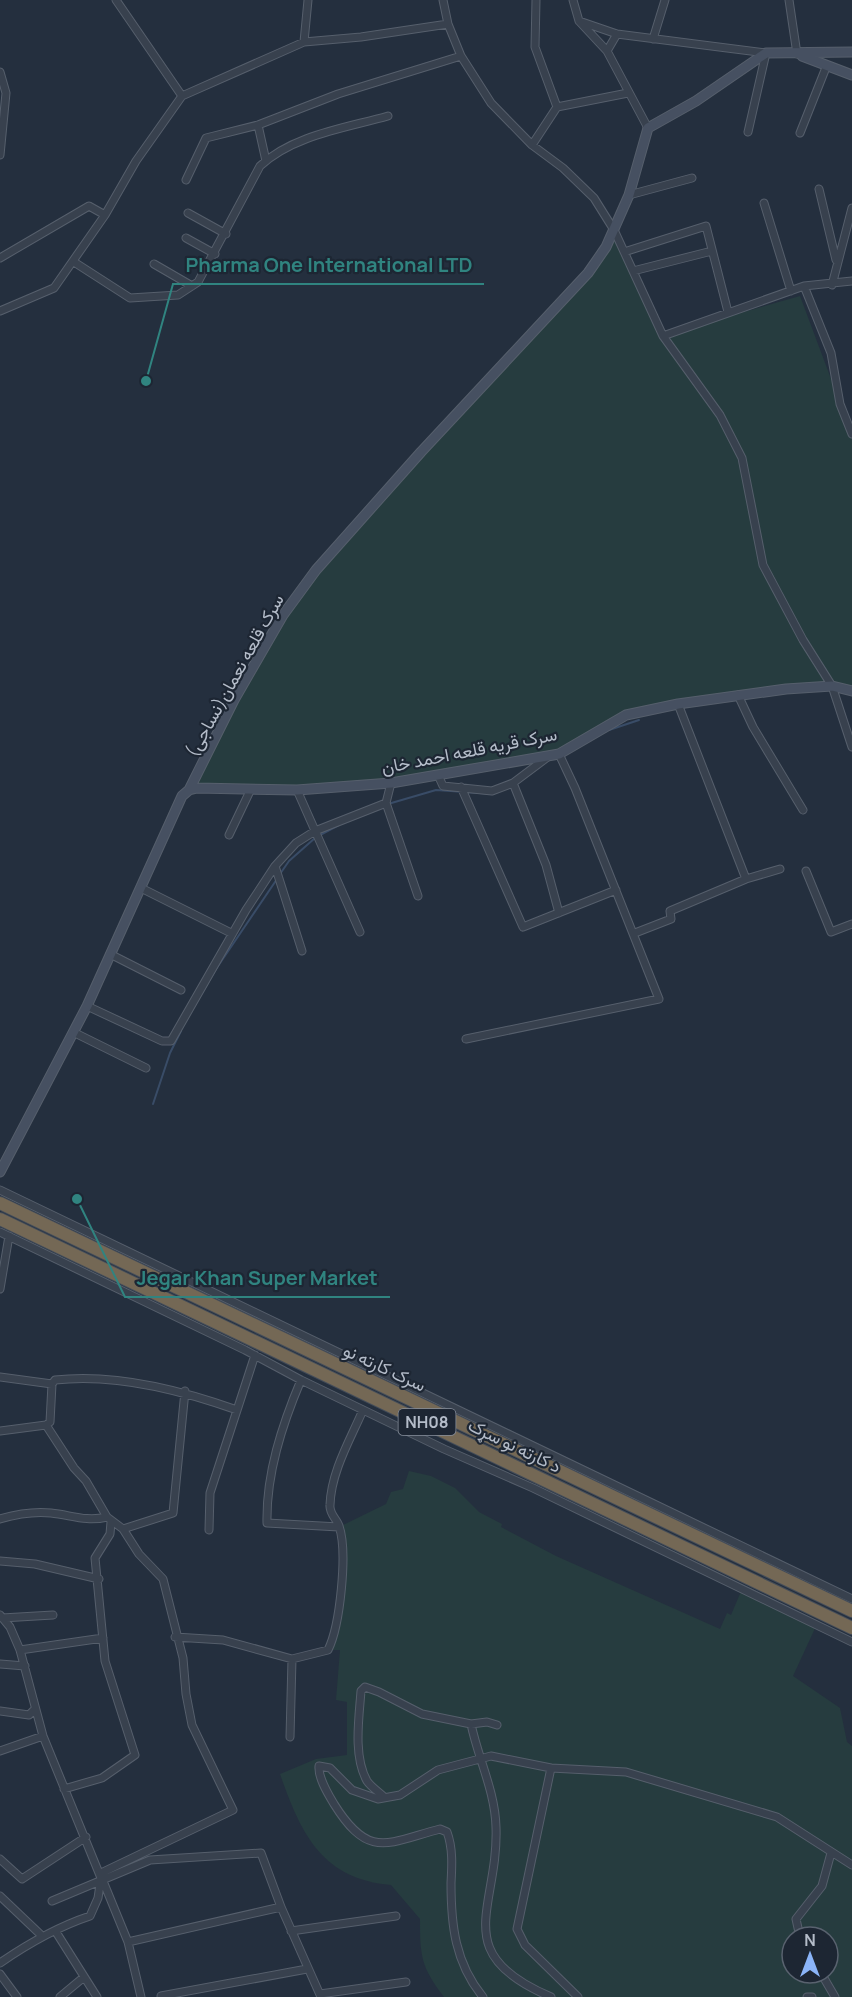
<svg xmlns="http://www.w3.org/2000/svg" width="852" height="1997" viewBox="0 0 852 1997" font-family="Manrope,Vazirmatn,sans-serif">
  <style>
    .green { fill: #263c3f; fill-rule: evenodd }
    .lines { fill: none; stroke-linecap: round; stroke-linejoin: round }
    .stream { stroke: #394c67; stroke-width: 2 }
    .street-casing { stroke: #565f6c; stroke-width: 9 }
    .secondary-casing { stroke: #565f6c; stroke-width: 11 }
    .highway-casing { stroke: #434c59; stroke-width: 14 }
    .street { stroke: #38414e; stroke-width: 7 }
    .secondary { stroke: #465061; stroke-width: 9 }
    .highway { stroke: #746855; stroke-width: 12 }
    .labels { text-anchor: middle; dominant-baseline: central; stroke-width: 4.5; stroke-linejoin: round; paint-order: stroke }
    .shield { fill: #1d2633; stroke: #878f9c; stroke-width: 1.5 }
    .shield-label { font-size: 16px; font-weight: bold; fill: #b4bcc9 }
    .street-label { font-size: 18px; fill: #b4bcc9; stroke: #1d2633 }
    .leader { fill: none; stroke: #308480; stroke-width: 2 }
    .callout-dot { fill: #308480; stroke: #1d2633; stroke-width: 2 }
    .callout-label { font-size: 20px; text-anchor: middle; font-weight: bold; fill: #308480; stroke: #1d2633; stroke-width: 4.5; stroke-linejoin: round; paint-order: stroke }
  </style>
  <rect width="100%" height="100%" fill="#242f3e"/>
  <path class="green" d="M614,230L663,335L800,296L852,435V691L832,686L626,715L559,754L391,783L189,790L234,700L316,570L588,273Z
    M409,1471L431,1476L455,1488L479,1512L502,1524L501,1527L556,1556L720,1629L727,1613L731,1615L742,1589L817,1624L793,1676L840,1708L847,1742L852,1746V1997H444C421,1967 420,1956 420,1919L391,1885C322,1879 301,1834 280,1774L316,1759L347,1755V1702L336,1700L340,1650H328L343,1578L339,1527L386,1504L391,1492L403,1489ZM792,1937H828V1973H792Z"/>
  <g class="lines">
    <path class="stream" d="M609,730L639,720
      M388,804L436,790L494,794
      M320,835L339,825
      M280,874L289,861L315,838
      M189,1015L216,969L277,879
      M153,1104L170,1053L181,1031"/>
    <g class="street-casing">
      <path id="street" d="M116,0L182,96
        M443,0L448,24L461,56L491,103L532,145L563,168L594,198L614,230L663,336L720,415L742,458L763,565L803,640L832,686L852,747
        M536,0L535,47L557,107
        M573,0L579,21L607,51L648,128
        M789,0L797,54
        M579,21L617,34L766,53L748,132
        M653,39L665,0
        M304,42L308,0
        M607,51L617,34
        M0,72L6,93L0,155
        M258,125L266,161
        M800,133L827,65
        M532,145L557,107L628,93
        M186,180L206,138L258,125L338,94L461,56
        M819,189L836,260
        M629,195L692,178
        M764,203L791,291
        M188,213L226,234
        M186,238L215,254
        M624,252L706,226L728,312
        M0,258L89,206L105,215
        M74,262L130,298L178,295L198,282L260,166C293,135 346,128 388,116
        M154,264L192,286
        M633,271L712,251
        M832,285L852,208
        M804,286L831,353L840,404L852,434
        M0,311L54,288L105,215L136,161L182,96L304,42L361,37L448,24
        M663,336L804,286L852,281
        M738,695L753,727L803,810
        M678,704L746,879
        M438,775L443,786L492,791L513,783L549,756
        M391,783L386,803L418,896
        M513,783L546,865L559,913
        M461,787L523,927L616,890
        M297,790L360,932
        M229,835L251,789
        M275,866L302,951
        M806,871L831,932L852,924
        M141,888L231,933
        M635,933L671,919L670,911L746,879L780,869
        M110,954L181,990
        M87,1006L162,1041H171L246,910L275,866L296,843L315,831L386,803
        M73,1032L146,1068
        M466,1039L659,999L575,788L559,754
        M0,1190L852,1599
        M0,1232L245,1350L301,1380L444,1449L533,1488L852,1642
        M0,1289L9,1236
        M0,1377L52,1384L55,1380C115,1373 181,1390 237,1410
        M301,1380C282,1425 266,1474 267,1523L339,1527
        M52,1384L50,1422L46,1425L74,1468L86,1481L107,1517L123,1529L139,1554L163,1579L183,1658L186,1694L192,1725L233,1810L101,1873
        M0,1431L46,1425
        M0,1519C17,1514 33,1511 51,1513C71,1515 86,1522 107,1517
        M123,1529L173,1513L185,1391
        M209,1530L210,1493L255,1355
        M0,1561L35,1564L99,1579
        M0,1615L10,1627L20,1650L43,1736L101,1878L98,1898L90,1916C57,1927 29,1943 0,1963
        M2,1618L53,1615
        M175,1637L223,1640L292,1659L328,1650C340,1626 348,1552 339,1526C337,1519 329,1514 330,1505C331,1472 350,1440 363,1410
        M20,1650L103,1638
        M0,1664L25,1666
        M0,1711L29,1715L35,1709
        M471,1724C478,1758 495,1791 496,1827C499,1908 447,1953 551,1997
        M290,1737L292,1659
        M0,1751L43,1736
        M551,1768L517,1929L525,1945L578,1997
        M64,1789L102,1778L135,1755L105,1661L95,1558L110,1534L111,1522
        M384,1797C379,1792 371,1787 367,1781C353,1756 359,1718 361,1691L365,1687L379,1692L422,1714L471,1724L487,1722L497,1725
        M0,1859L22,1879L86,1837
        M103,1881L128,1942L141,1997
        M0,1896L41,1935
        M52,1901L150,1860L261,1853L281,1907L321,1997
        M291,1931L396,1916
        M56,1932L97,1997
        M800,1937L796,1919L822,1886L831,1853
        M128,1942L281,1907
        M821,1973L835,1997
        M0,1974L17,1997
        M320,1994L406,1982
        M161,1996L307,1969
        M60,1997L84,1977
        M483,1997C455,1963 451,1925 451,1883C452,1866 453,1848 447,1832L440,1829C387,1843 369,1860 334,1804C328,1794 318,1778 319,1766L330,1768L352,1790L378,1799L400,1795L438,1770L491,1756L551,1768L626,1772L777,1817L852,1865
        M807,1997H812"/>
    </g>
    <g class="secondary-casing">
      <path id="secondary" d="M802,56L852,75
        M189,790L197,788L297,790L391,783L559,754L626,715L678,704L786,689L832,686L852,691
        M0,1172L87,1006L182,796L189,790L234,700L283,615L316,570L421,452L588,273L606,247L629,195L648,128L696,101L766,53L852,52"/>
    </g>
    <g class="highway-casing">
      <path id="highway" d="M0,1203L852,1611
        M0,1219L852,1628"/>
    </g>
    <use href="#street" class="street"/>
    <use href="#secondary" class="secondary"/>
    <use href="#highway" class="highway"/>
  </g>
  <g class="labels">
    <rect class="shield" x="398.5" y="1409" width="57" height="26" rx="4.5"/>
    <g class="shield-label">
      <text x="427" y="1422">NH08</text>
    </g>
    <g class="street-label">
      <text transform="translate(234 675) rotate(-61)">سرک قلعه نعمان(نساجی)</text>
      <text transform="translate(469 750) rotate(-11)">سرک قریه قلعه احمد خان</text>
      <text transform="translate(385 1367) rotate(25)">سرک کارته نو</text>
      <text transform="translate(515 1445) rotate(26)">د کارته نو سړک</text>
    </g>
  </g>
  <path class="leader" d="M146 381L173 284H484M77 1199L125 1297H390"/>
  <g class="callout-dot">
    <circle cx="146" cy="381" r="6"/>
    <circle cx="77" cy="1199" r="6"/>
  </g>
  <g class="callout-label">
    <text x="329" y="272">Pharma One International LTD</text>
    <text x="257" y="1285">Jegar Khan Super Market</text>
  </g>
  <g transform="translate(810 1955)"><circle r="28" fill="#1d2633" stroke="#59626f" stroke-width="1.5"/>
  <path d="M0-4.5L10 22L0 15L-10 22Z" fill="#8ab4f8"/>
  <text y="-9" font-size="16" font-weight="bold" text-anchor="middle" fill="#b4bcc9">N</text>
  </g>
</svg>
